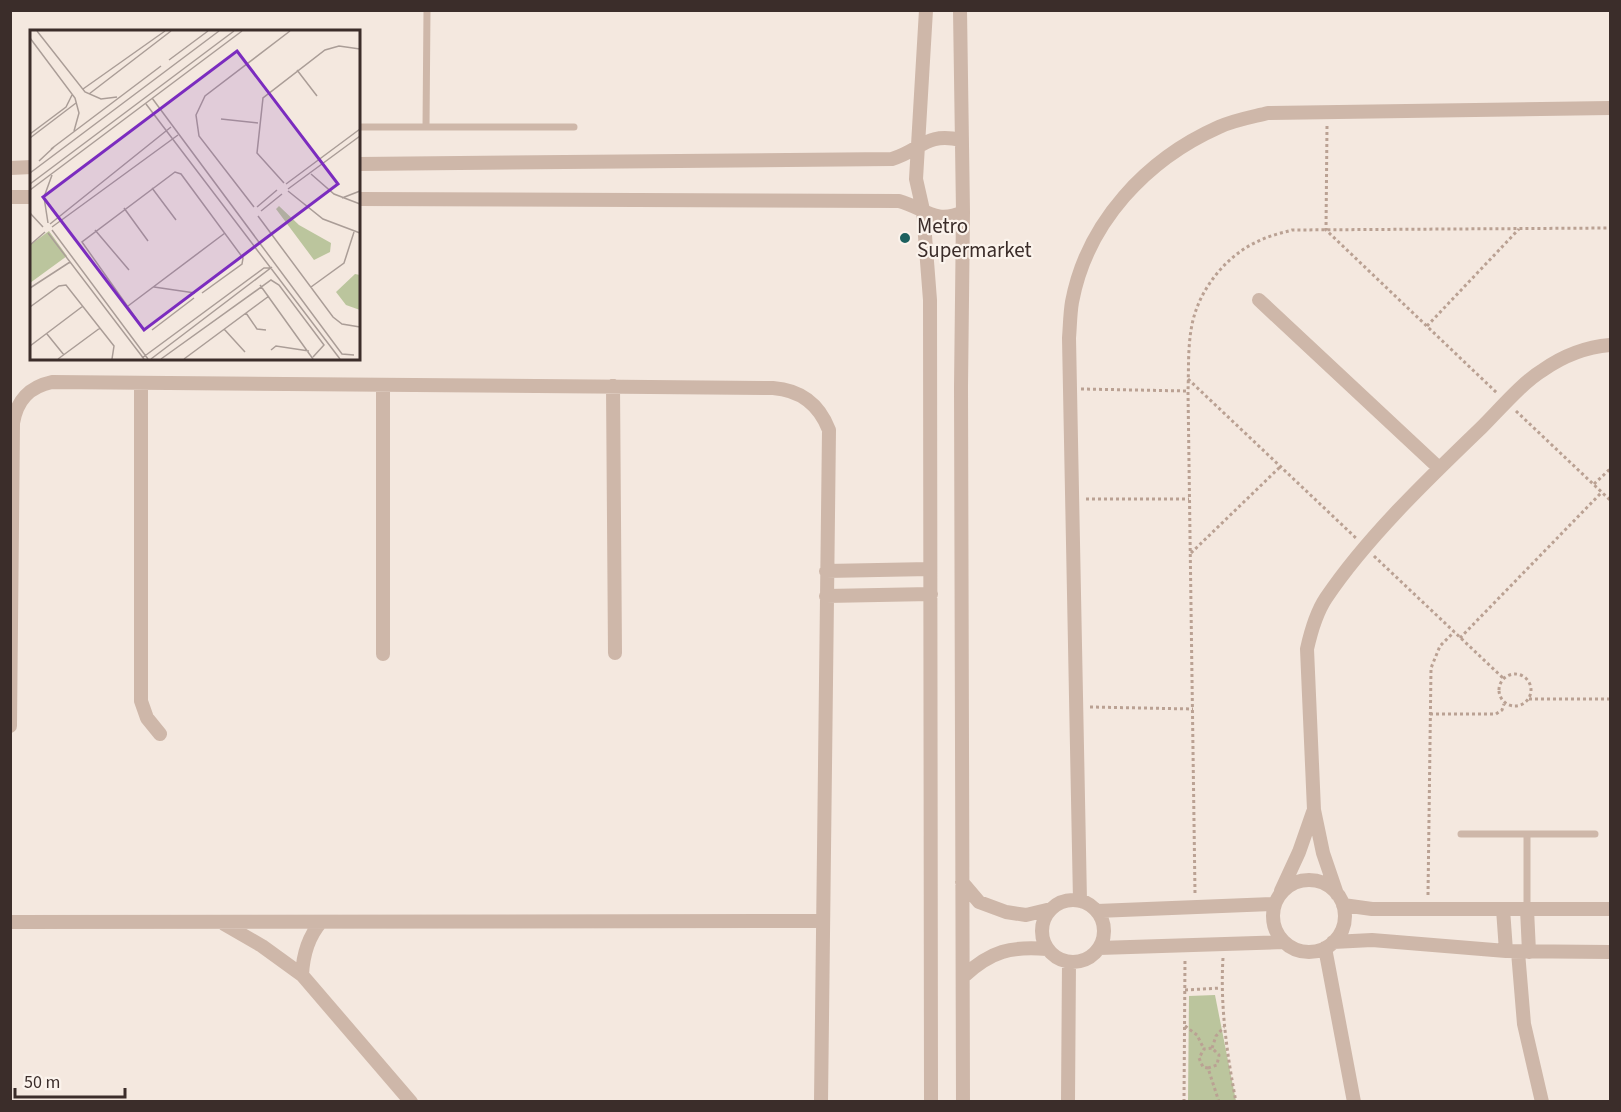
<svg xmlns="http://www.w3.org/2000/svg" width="1621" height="1112" viewBox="0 0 1621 1112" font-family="'Source Sans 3',sans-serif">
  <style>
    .green { fill: #bbc59d }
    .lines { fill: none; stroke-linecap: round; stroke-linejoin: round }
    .path { stroke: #baa193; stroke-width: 3; stroke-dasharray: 3 3; stroke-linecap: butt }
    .lane { stroke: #ceb7a9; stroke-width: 7 }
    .street { stroke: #ceb7a9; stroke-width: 14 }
    .poi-dot { fill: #1c605e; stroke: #fbf3ec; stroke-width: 2 }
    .labels { text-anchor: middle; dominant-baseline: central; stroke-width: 4.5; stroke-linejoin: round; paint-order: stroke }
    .poi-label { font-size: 21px; fill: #3b2d2a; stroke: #fbf3ec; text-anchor: start }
    .inset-road { fill: none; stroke: #aa9d97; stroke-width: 1.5 }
    .view { fill: #7b2cbf; fill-opacity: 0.15; stroke: #7b2cbf; stroke-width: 3 }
    .inset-edge { fill: none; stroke: #3b2d2a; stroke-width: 3 }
  </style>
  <rect width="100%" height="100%" fill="#f4e8df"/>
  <path class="green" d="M1215,995L1236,1101H1188L1189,996Z"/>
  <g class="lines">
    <path class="path" d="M1327,126L1326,230L1498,394
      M1427,326L1519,229
      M1188,379L1357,539
      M1081,389L1188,391
      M1516,411L1610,500
      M1594,484L1610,469
      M1086,499H1189
      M1191,553L1280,467
      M1374,556L1503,678
      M1460,638L1602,492
      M1499 690a16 16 0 1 1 32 0a16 16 0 1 1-32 0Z
      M1529,699H1610
      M1090,707L1193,709
      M1430,714H1496L1502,710L1504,704
      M1195,893L1188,391C1189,366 1187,338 1195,313C1205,282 1231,252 1261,240C1271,235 1282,233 1292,230L1610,228
      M1428,895L1431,668L1440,646L1454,632
      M1223,958C1220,1006 1227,1054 1236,1102
      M1185,990L1221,988
      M1185,1026L1197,1035L1204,1049
      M1212,1048L1216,1036L1224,1027
      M1208,1068L1217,1065L1219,1055L1212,1048L1204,1049L1199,1058L1203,1067L1208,1068L1219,1102
      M1184,1102L1185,959"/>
    <path class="lane" d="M358,127H574
      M426,127L427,10
      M1461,834H1595
      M1527,909V834"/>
    <path class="street" d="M926,10L916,179L923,210L930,300L931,1102
      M960,10L963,212L961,387L963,1102
      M358,164L892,159C922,150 925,132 961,140
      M10,168L32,167
      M10,197H32
      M358,199L899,201C925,208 935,225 963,212
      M1259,300L1439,468
      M141,383V701L147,718L160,734
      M613,386L615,653
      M826,571L930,569
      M826,596L931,594
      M383,654V385
      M10,726L13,423C17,400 29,387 52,382L773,388C800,390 819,404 829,430L821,1102
      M1273 916a36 36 0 1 1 72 0a36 36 0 1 1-72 0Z
      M962,882L979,902L1006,912L1026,915L1051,909
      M1281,891L1299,852L1313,812
      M1337,894L1323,853L1314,810L1307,649C1311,631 1316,613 1326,598C1367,537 1430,477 1483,426C1500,409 1523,382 1543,370C1563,356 1586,347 1610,345
      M1042 931a31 31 0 1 1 62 0a31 31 0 1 1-62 0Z
      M1080,901L1069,338C1070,326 1070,314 1072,302C1087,222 1147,159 1219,127C1234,120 1252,117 1268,113L1610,108
      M1343,905L1372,909H1610
      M1503,909L1506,951
      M1527,909L1529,952
      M1097,911L1275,904
      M10,922L823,921
      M224,924L262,946L302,975L411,1102
      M1333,942L1372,940L1506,951L1610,952
      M1099,948L1284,942
      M1325,948L1354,1102
      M1518,952L1524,1024L1542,1102
      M302,975C303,955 308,937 321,922
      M964,976C991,951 1011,946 1047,949
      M1068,1102L1069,962"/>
  </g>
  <circle class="poi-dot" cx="905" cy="238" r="6"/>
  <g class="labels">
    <g class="poi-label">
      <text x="917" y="226">Metro<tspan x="917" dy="24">Supermarket</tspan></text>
    </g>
  </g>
  <g transform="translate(30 30)">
    <rect width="330" height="330" fill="#f4e8df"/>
    <path d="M249,176L269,195L301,213L300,222L284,230L246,179ZM19,201L37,226L0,253V215ZM325,244L330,245V280L316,275L306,262Z" fill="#bbc59d"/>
    <path class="inset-road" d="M7,1L55,62L71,69L87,67M0,8L45,68L49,83L44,101M139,30L178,1M267,40L287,66M53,59L135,1M59,64L141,1M122,68L312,324L324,325M116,74L310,329M191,89L228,93M0,104L36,77L42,65M0,108L46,73M21,119L131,36M9,131L24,117M0,143L189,1M281,144L304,164L330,174M254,153L227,123L233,68L295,20L309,16L330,19M0,154L204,1M256,154L330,99M122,158L146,190M258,159L330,106M0,160L212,1M258,161L293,189L330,203M312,168L330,161M224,177L169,106L166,85L175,66L260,1M227,177L247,160M94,178L118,211M231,181L252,164M0,183L13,197M228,186L303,287L312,294L330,297M18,193L14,167L22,145M20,194L141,97M22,197L148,105M22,200L118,329M65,200L99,240M18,203L114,329M0,215L15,202M230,255L283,329M124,257L165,263M281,257L314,233L324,202M0,258L40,232M98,276L195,203M0,277L29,256L36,255L84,316L82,329M216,283L227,299L236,300M194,299L215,322M122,300L164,268M115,301L52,212L145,142L151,144L213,228L212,234L172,263M17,304L34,325M0,316L53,276M241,320L246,316L279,321M112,328L234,238H241M28,329L70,298M121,329L242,237M131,329L241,250L249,255L294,315L283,327M154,329L239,266"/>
    <path class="view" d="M207,21L308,154L114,300L13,167Z"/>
    <rect width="330" height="330" class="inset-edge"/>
  </g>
  <rect width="1621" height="1112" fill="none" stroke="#3b2d2a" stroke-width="24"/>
  <path d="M15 1088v9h110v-9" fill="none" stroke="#3b2d2a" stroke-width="3"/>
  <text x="24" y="1088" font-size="18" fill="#3b2d2a" stroke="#fbf3ec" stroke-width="4.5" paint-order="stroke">50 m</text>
</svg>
